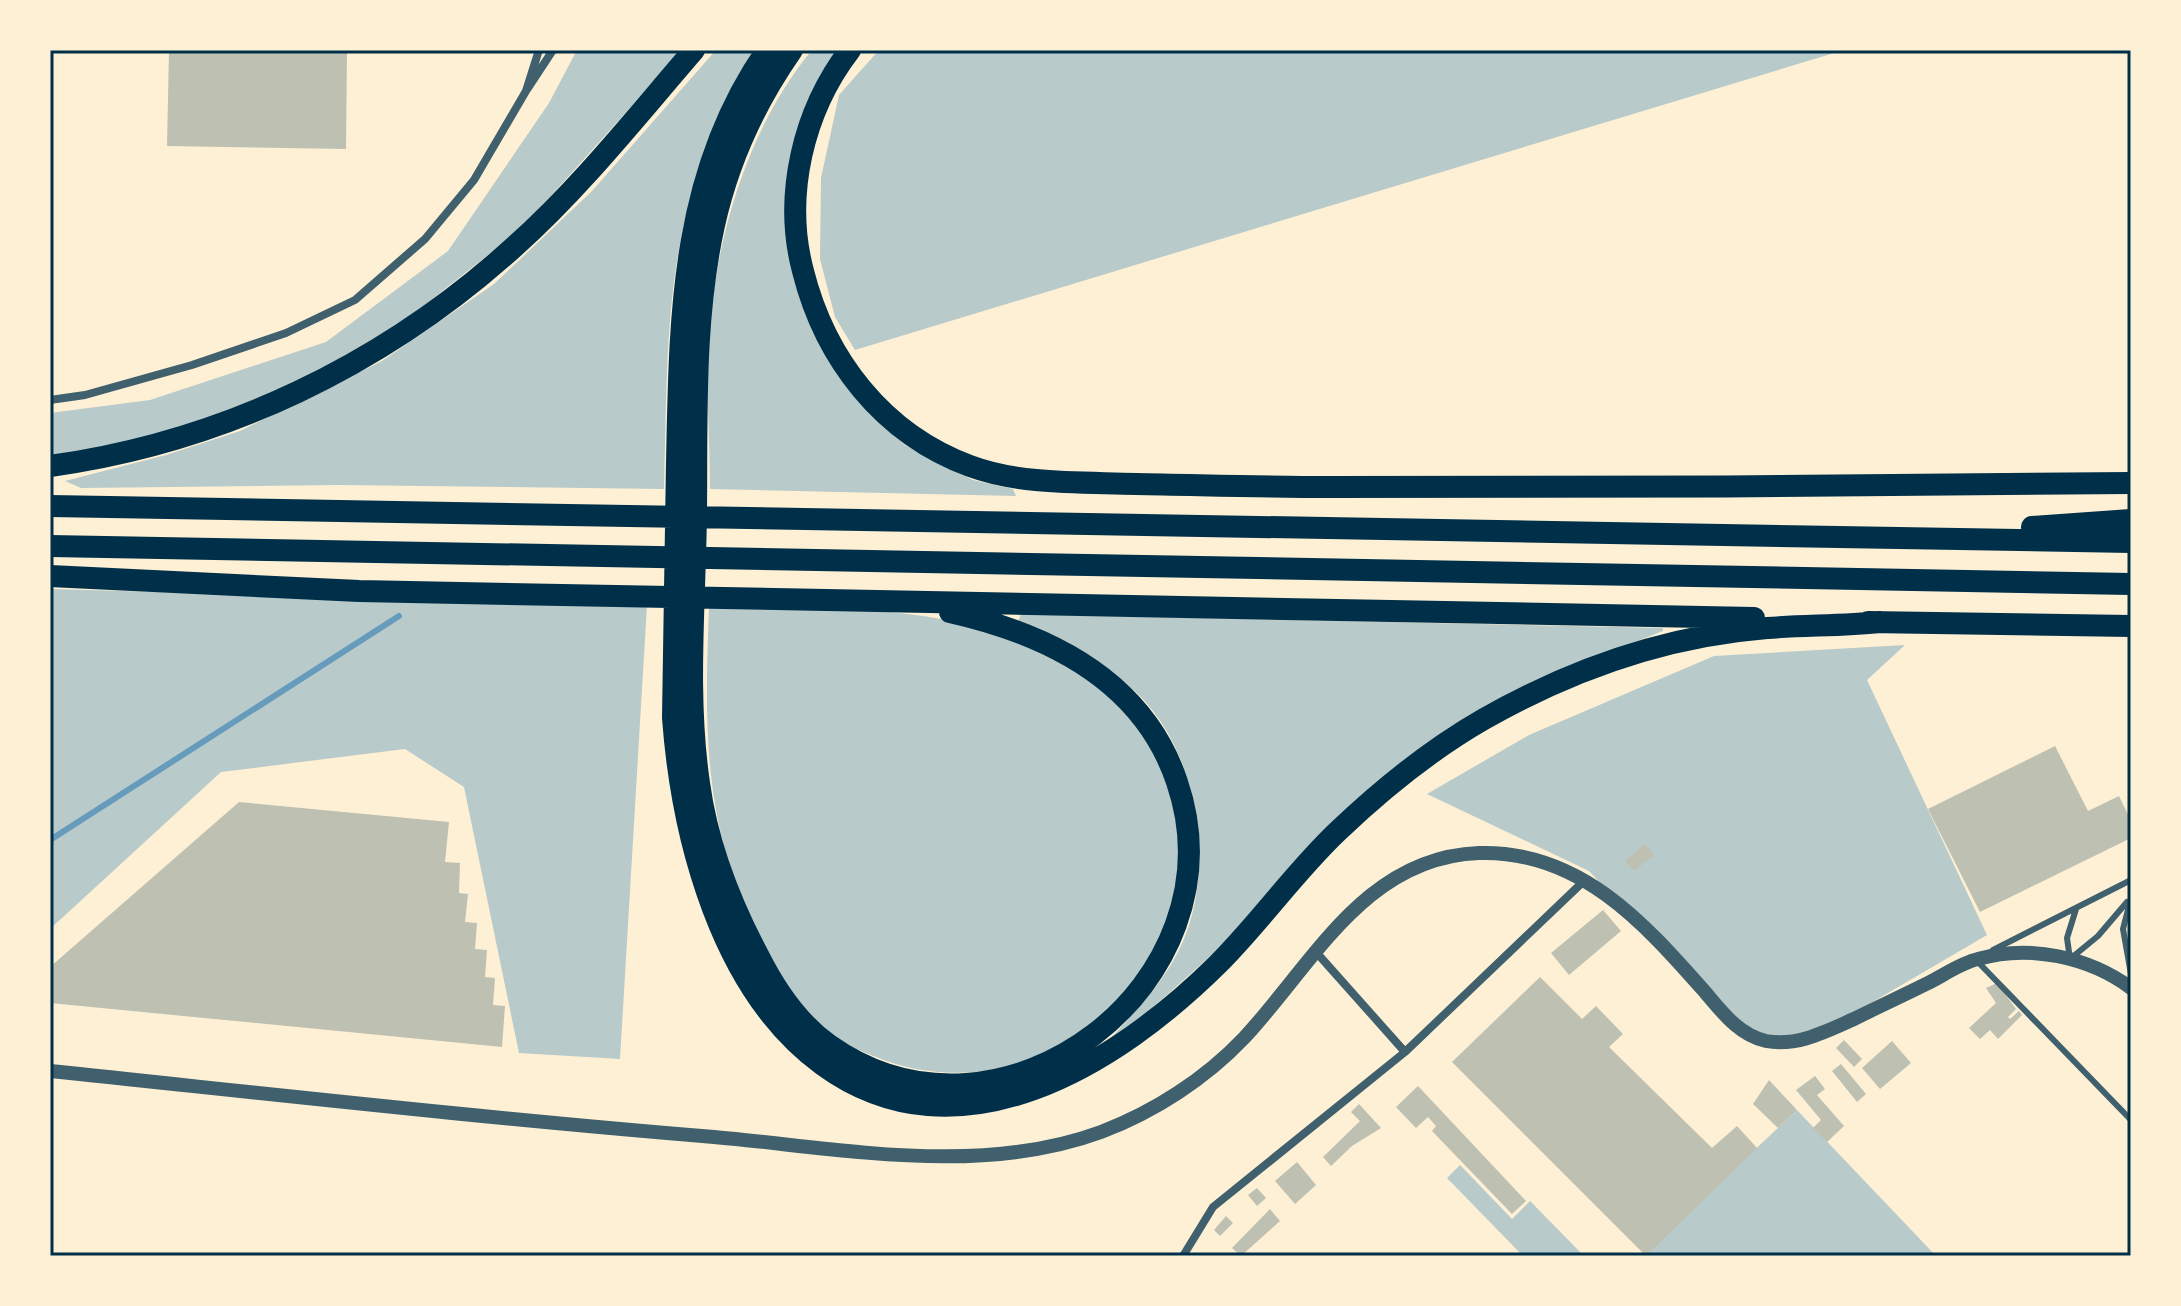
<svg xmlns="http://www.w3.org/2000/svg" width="2181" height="1306" viewBox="0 0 2181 1306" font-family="'Fira Sans',sans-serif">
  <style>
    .green { fill: #b9caca }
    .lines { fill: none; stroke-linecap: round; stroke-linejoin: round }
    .stream { stroke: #669bbc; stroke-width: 6 }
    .building { fill: #bec0b2 }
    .service { stroke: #3f606c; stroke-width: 6 }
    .minor { stroke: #3f606c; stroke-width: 8 }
    .tertiary { stroke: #3f606c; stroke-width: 14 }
    .motorway { stroke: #003049; stroke-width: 22 }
    .neatline { fill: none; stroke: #003049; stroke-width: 3 }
  </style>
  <rect width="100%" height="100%" fill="#fdf0d5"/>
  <path class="green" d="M577,50H682L522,228L393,330L303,381L233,413L153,436L50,458V413L150,400L326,342L448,251L549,103Z
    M716,50H756C735,95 707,142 693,190C664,285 667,390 664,489L339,485L81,488L65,481L166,455L240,431L382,361L494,284L592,191Z
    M812,50H838L791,158L824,353L844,384L874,418L905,445L973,480L1013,489L1016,496L710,489C710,442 706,394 708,348C714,244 745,131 812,50Z
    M879,50H1844L855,350L835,317L820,259L821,178L839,95Z
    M50,589L647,605L620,1059L519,1053L464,787L405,749L221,772L50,929Z
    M709,608C797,610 894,603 979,628C1041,646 1108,680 1147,733C1155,745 1160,763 1165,776C1237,951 1048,1127 876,1057C852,1048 828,1037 810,1018C792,999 781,976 768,953C703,836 704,738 709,608Z
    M1021,614L1663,628V631L1536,681L1488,708L1123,1034L1109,1040C1136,1011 1163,983 1180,948C1220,865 1197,734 1120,679C1089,657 1051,640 1018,622Z
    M1905,645L1867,680L1987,935L1818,1034L1788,1043L1734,1024L1589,871L1427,794L1529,735L1714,656Z
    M1797,1110L1936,1256H1642Z
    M1460,1165L1512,1219L1530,1201L1584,1256H1523L1447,1178Z"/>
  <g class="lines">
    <path class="stream" d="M50,840L399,616"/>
  </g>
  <path class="building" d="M169,50H347L346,149L167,146Z
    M2055,746L2088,811L2119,796L2131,821V838L1980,912L1928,809Z
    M239,802L449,822L445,862L460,863L459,893L468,894L465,922L477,923L475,949L487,950L485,977L495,978L493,1005L505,1006L502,1047L50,1003V967Z
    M1645,844L1654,855L1634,871L1625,861Z
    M1603,910L1621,931L1569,975L1551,953Z
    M1540,977L1582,1019L1596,1006L1623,1034L1609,1047L1712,1148L1737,1126L1757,1148L1646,1256L1452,1062Z
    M1997,983L2016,1009L2008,1017L2010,1019L2019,1011L2022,1015L1998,1039L1990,1030L1980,1039L1969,1028L1996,1003L1986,988Z
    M1844,1040L1862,1059L1854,1067L1836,1048Z
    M1892,1041L1911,1063L1880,1089L1862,1068Z
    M1841,1064L1866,1094L1857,1102L1832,1071Z
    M1815,1076L1825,1089L1817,1095L1844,1126L1827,1142L1813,1128L1821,1120L1796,1090Z
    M1769,1080L1797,1110L1778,1128L1753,1104Z
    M1418,1086L1526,1201L1512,1214L1432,1131L1436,1126L1428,1117L1416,1128L1396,1107Z
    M1359,1104L1381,1128L1352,1146L1331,1166L1323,1157L1360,1121L1351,1112Z
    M1297,1162L1316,1185L1295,1204L1275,1181Z
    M1257,1188L1266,1198L1257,1206L1248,1195Z
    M1270,1209L1280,1221L1241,1256L1232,1248Z
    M1226,1216L1233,1223L1220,1236L1214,1230Z"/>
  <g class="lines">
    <path class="service" d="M2131,898L2123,929L2131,974
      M2076,909L2067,938L2070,959L2098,936L2127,902
      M1993,950L2131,880
      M1978,962L2131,1120"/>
    <path class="minor" d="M539,50L526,91L553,50
      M50,400L85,395L192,365L286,333L355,300L425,239L474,180L526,91
      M1316,952L1405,1052
      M1183,1256L1213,1207L1405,1052L1586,879"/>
    <path class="tertiary" d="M50,1071C271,1094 492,1119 714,1137C840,1148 979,1177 1101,1132C1154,1112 1205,1079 1244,1038C1313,964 1365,857 1479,853C1580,850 1644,923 1705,992C1722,1012 1739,1035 1766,1041C1797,1047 1827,1031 1854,1019C1878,1007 1902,996 1926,984C1943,976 1960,963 1978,959C2029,944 2089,957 2131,988"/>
    <path class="motorway" d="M767,50C680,174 680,318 677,463C676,548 675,633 673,718C682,838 721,991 823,1065C959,1164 1117,1064 1218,964C1260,922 1294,873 1337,832C1382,789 1430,750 1484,719C1572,669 1666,636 1767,628C1805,625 1843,626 1880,622
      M792,50C755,103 728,162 714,225C693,320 697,417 696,513C695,602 686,695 699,783C707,843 730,902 758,955C775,989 798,1023 829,1045C1003,1168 1245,982 1177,782C1143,680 1048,634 950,612
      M850,50C803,111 783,196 803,271C825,359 883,434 970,466C1021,485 1082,482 1136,484C1200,485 1264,487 1328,487C1596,488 1863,486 2131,483
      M50,466C223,442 384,365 514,247C580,188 636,117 694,50
      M50,506L2131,542
      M2032,527L2131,520
      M50,546L2131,584
      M50,576L359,591L1754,618
      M1868,622L2131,626"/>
  </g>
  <rect width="2181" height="1306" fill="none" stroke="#fdf0d5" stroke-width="104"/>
  <rect x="52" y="52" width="2077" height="1202" class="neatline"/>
</svg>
